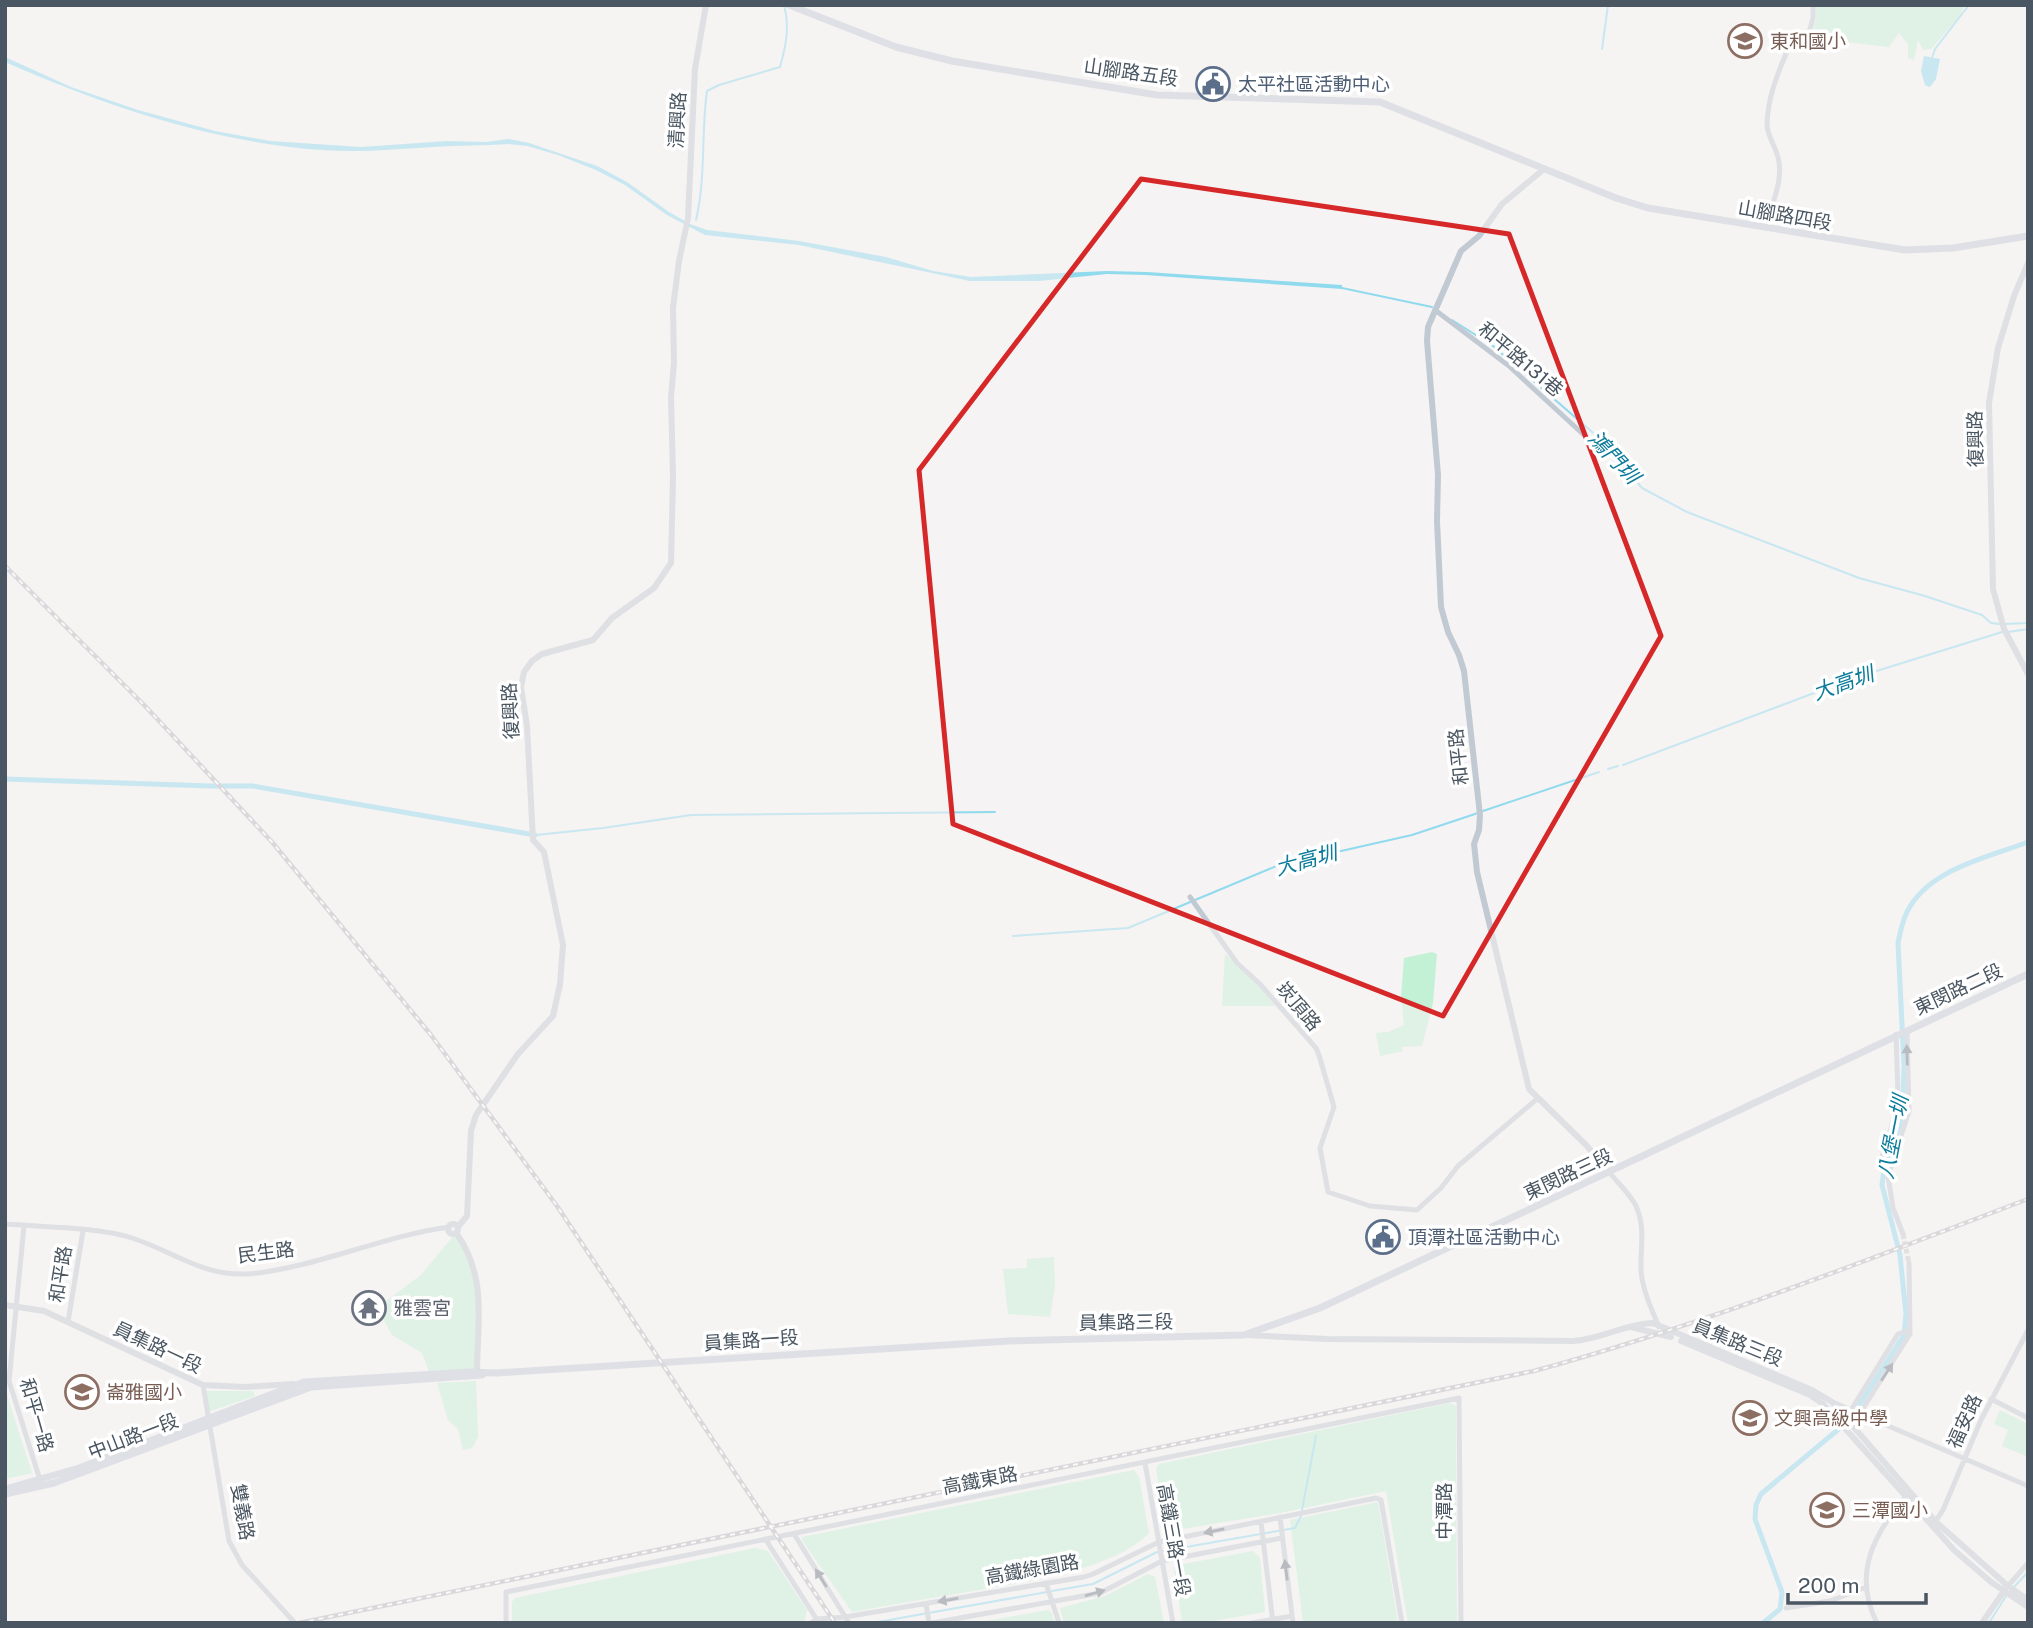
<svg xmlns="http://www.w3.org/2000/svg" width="2033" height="1628" viewBox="0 0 2033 1628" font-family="'Public Sans','Noto Sans TC',sans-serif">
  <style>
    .green { fill: #c3f1d5 }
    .water { fill: #90daee }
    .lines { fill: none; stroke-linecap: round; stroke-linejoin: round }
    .stream { stroke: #90daee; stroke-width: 2 }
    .canal { stroke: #90daee; stroke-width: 5 }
    .minor-tunnel { stroke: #caccce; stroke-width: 5; stroke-dasharray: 5 2.5; stroke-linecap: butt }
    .minor { stroke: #c1cad2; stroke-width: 5 }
    .tertiary { stroke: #c1cad2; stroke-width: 6 }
    .secondary { stroke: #c1cbd6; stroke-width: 7 }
    .rail-casing { stroke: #b5b8bd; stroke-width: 4.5 }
    .rail { stroke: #fff; stroke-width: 2; stroke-dasharray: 5; stroke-linecap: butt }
    .oneway { fill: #6e7983 }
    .marked { fill: none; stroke: #d62828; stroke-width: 5; stroke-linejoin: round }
    .labels { text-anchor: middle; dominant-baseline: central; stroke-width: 7; stroke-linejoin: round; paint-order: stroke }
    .education-label { font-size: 19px; fill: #785e54; stroke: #fff; text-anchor: start }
    .street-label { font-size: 19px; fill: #4a5661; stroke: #fff }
    .service-label { font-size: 19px; fill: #4e5e75; stroke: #fff; text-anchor: start }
    .worship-label { font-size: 19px; fill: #5b616d; stroke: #fff; text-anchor: start }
    .water-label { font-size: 21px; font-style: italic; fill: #0c7c9b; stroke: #fff }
  </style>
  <rect width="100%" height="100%" fill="#f5f3f3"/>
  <path class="green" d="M1815,5H1964L1961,15L1931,49L1923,50L1918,40L1914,60L1908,58V44L1899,33L1889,47L1811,38L1816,19Z
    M1432,952L1437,954L1433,1003L1422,1046L1402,1047L1403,1051L1380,1056L1376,1033L1388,1032L1404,1025L1401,997L1404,958Z
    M1225,954L1256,981L1275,1006H1222Z
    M455,1234L468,1250L477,1280V1372L430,1374L422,1353L392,1335L377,1308L421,1275Z
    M1054,1257L1055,1287L1050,1317L1008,1314L1003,1269L1027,1268V1259Z
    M476,1381L478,1437L472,1448L463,1450L458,1429L448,1420L437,1383Z
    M5,1389L32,1473L5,1479Z
    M205,1391H253L255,1396L208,1412Z
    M1450,1403L1456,1406L1457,1623H1408L1386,1491L1280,1513L1170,1531L1165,1528L1156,1468L1159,1464Z
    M2000,1410L2028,1424V1457L2002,1446L2008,1430L1994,1424Z
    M1134,1470L1139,1477L1149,1533C1113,1571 1018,1583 968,1592C929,1598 891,1605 852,1612L802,1540V1537Z
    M1378,1502L1398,1623H1303L1290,1520Z
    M755,1548L768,1551L807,1610L804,1622L512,1623V1602L515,1598Z
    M1253,1551L1260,1558L1265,1612L1202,1623H1182L1174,1568L1178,1565Z
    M1148,1574L1155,1577L1164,1623H1064L1060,1608L1105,1596Z
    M1048,1610L1052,1613L1054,1623H975Z"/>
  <path class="water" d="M1924,56L1940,59L1936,79L1930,87L1925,85L1921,71Z
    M5,57L71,87L138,110L215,131L270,141L361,147L447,141L486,142L509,139L529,143L597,166L627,182L669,212L690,224L707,230L799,241L886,257L933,271L971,277L1107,271L1147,272L1342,285V289L1145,275L1107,274L1039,281H970L799,245L705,235L667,215L625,185L596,170L558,155L527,146L509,144C484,146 459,145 434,147C397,149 360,153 322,150C211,142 106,106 5,62Z"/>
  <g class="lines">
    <path class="stream" d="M1602,49L1608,5
      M1932,58L1935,49L1969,5
      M696,220C706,178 701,134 707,91L719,85L780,67C786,46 790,26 784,5
      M1342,288L1432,307
      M1452,320L1493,346L1606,444L1642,488L1687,512L1859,578L1925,596L1982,615L1991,623L1999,624
      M2004,624L2028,623
      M2008,632L2028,629
      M1623,765L1854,678L2002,632
      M1608,769L1618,766
      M1483,811L1599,772
      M536,835L603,828L691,815L995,812
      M1013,936L1128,928L1279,865L1412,835L1478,813
      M1302,1510L1316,1436
      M1163,1551L1295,1528L1301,1516
      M2014,1587L2028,1572
      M1052,1591L1093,1584L1157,1552
      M872,1623L1047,1592
      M1989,1623L2006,1596"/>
    <path class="canal" d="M5,779L210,786H253L535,835
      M1858,1407L1904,1335L1906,1314L1900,1255L1882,1185L1884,1170L1901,1122L1903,1103L1904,1065L1898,943C1900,933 1902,922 1907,912C1928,869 1987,858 2028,842
      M1763,1623L1780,1609L1782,1592L1755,1519L1756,1505L1761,1494L1840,1428"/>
    <path class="minor-tunnel" d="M1903,1234L1909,1263"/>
    <path class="minor" d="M1766,226C1772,203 1784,180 1778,157C1775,146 1768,136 1767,126C1767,96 1780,68 1791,42L1808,37L1813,18V5
      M1435,310L1509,366L1584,435
      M1190,897L1237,963L1260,984L1316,1048L1319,1055L1334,1107L1320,1148L1328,1192L1370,1206L1417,1210L1441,1188L1458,1166L1537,1099
      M1889,1168L1881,1160L1896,1112L1898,1096L1896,1034
      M1609,1172C1618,1183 1630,1194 1636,1206C1646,1229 1640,1247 1641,1270C1642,1289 1652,1310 1659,1327
      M5,1224C41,1227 99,1227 132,1238C173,1251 201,1276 247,1274C265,1273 283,1269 300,1265C350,1253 398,1234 449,1227
      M24,1226L9,1381L40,1480
      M1903,1234L1893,1208L1888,1176L1909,1111L1907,1031
      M68,1322L83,1231
      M203,1385L229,1541L242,1565L295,1623
      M1991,1399L2028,1418
      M1835,1403L2028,1486
      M1851,1410L1898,1334L1910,1330
      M1860,1413L1910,1334L1909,1263
      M1856,1431L1866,1416
      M1145,1463L1173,1623
      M1280,1517L1293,1623
      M1261,1522L1273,1623
      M1935,1522L1943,1510L1981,1420L2028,1330
      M794,1534L849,1623
      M766,1540L819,1623
      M1046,1583L1059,1623
      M2008,1586L2028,1563
      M926,1604L929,1623
      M1786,1608L1830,1601L1864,1588
      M506,1623V1592L1459,1398L1461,1623
      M811,1623L817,1619L845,1617L1084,1577L1093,1574L1159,1542L1376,1498L1381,1500L1402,1623
      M932,1623L1100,1593L1162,1561L1282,1538
      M1252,1623L1292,1616
      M1877,1623C1852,1574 1874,1533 1907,1495"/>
    <path class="tertiary" d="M1544,169L1502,204L1479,236L1461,251L1428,327L1427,341L1438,475L1437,521L1441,607L1448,632L1459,655L1464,671L1480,815L1479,830L1474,844L1477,872L1529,1089L1586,1145L1609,1172
      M2028,263L2014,296L1998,348L1989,403L1993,589L2004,629L2028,674
      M448 1229a5 5 0 1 1 10 0a5 5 0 1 1-10 0Z
      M458,1227L467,1216L471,1131L476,1115L518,1054L553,1016L560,984L563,945L544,852L533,840L527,726L521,687L524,672L532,661L542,654L593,640L612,618L654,588L671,563L673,477L671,397L674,363L673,308L679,261L688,218L695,69L706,5
      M457,1234C488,1279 477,1323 477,1374
      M5,1305L44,1311L203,1385L245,1387L293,1384
      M1631,1327L1671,1337
      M1246,1335L1327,1339L1573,1341C1601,1339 1625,1324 1653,1323L1812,1390L1832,1402L1936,1522L2008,1586L2028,1600
      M1681,1341L1810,1395L1823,1404L1954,1550L1991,1582L2028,1607
      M1982,1623L2006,1588"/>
    <path class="secondary" d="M789,5L896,47L952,61L1157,95L1380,102L1616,198L1648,208L1905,250L1953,248L2028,236
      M5,1489L79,1468L304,1382L470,1372L496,1373L1009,1341L1244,1335L1320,1308L2028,974
      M5,1494L54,1483L311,1387L482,1375"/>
    <g class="rail-casing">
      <path id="rail" d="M5,566L146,707L272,842L431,1035L557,1206L835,1623
        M299,1623L1534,1371C1702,1325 1865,1261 2028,1199"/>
    </g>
    <use href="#rail" class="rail"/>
  </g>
  <defs><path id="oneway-solid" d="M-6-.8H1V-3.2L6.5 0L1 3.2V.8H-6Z" transform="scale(1.75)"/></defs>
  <g class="oneway">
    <use href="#oneway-solid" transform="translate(1907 1055) rotate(-92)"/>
    <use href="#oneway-solid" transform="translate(1887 1372) rotate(-57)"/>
    <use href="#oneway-solid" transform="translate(1214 1531) rotate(169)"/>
    <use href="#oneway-solid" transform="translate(1286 1570) rotate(-97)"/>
    <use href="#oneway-solid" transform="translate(821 1578) rotate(-122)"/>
    <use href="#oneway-solid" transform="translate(1095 1593) rotate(-16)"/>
    <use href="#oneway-solid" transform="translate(948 1600) rotate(170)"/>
  </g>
  <path d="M0 0H2033V1628H0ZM1141,179L1509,234L1661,636L1443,1016L953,824L919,470Z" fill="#f5f3f3" fill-opacity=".55" fill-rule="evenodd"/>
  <path class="marked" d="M1141,179L1509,234L1661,636L1443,1016L953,824L919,470Z"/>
  <defs>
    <g id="school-ring" transform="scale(1.75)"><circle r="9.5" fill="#fff" stroke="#8d6e63" stroke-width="1.5"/><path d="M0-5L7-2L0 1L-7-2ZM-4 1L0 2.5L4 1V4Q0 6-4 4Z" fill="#8d6e63"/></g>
    <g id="civic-ring" transform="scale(1.75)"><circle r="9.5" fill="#fff" stroke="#5c6f8a" stroke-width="1.5"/><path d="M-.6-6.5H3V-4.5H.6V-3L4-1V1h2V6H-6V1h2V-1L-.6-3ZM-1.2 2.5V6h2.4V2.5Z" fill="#5c6f8a"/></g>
    <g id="temple-ring" transform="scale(1.75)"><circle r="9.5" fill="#fff" stroke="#6b7280" stroke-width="1.5"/><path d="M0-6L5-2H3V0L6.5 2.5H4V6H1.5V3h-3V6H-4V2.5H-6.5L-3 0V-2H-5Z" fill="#6b7280"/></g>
  </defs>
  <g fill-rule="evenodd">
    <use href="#school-ring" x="1745" y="41"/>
    <use href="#civic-ring" x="1213" y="84"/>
    <use href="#civic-ring" x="1383" y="1237"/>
    <use href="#temple-ring" x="369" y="1308"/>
    <use href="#school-ring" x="82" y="1392"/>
    <use href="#school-ring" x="1750" y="1418"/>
    <use href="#school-ring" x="1827" y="1510"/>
  </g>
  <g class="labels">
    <g class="education-label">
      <text x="1770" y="41">東和國小</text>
      <text x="106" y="1392">崙雅國小</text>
      <text x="1774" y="1418">文興高級中學</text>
      <text x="1852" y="1510">三潭國小</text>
    </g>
    <g class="street-label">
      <text transform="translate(1131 72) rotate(8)">山腳路五段</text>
      <text transform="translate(677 120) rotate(-87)">清興路</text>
      <text transform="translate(1785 215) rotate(10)">山腳路四段</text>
      <text transform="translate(1521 359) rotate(40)">和平路131巷</text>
      <text transform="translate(1975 439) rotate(-91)">復興路</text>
      <text transform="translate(510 711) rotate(-93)">復興路</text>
      <text transform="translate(1458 757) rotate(-96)">和平路</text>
      <text transform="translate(1958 989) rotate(-25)">東閔路二段</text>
      <text transform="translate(1299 1006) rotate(50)">崁頂路</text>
      <text transform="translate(1568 1174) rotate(-25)">東閔路三段</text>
      <text transform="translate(266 1252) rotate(-7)">民生路</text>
      <text transform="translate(60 1274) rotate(-81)">和平路</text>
      <text transform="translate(1126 1322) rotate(-1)">員集路三段</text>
      <text transform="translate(751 1340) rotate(-4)">員集路一段</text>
      <text transform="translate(1738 1342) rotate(22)">員集路三段</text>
      <text transform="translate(158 1347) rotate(25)">員集路一段</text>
      <text transform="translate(37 1415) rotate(74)">和平一路</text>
      <text transform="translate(1964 1421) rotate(-66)">福安路</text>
      <text transform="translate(133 1436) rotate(-21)">中山路一段</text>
      <text transform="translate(980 1480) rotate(-11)">高鐵東路</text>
      <text transform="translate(1444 1511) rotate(-90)">中潭路</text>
      <text transform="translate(243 1512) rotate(80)">雙義路</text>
      <text transform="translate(1174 1540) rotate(80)">高鐵三路一段</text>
      <text transform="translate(1032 1569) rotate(-10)">高鐵綠園路</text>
    </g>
    <g class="service-label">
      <text x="1238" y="84">太平社區活動中心</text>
      <text x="1408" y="1237">頂潭社區活動中心</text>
    </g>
    <g class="worship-label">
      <text x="394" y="1308">雅雲宮</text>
    </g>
    <g class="water-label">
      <text transform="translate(1614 457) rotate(47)">鴻門圳</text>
      <text transform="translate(1843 683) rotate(-19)">大高圳</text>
      <text transform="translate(1306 860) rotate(-15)">大高圳</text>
      <text transform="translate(1893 1137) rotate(-79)">八堡一圳</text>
    </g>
  </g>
  <rect width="2033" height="1628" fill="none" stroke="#4a5661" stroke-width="14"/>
  <path d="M1788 1593v10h138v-10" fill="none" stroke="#4a5661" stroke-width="3.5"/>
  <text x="1798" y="1593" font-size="21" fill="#4a5661" stroke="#ffffff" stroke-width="5" paint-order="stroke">200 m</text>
</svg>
